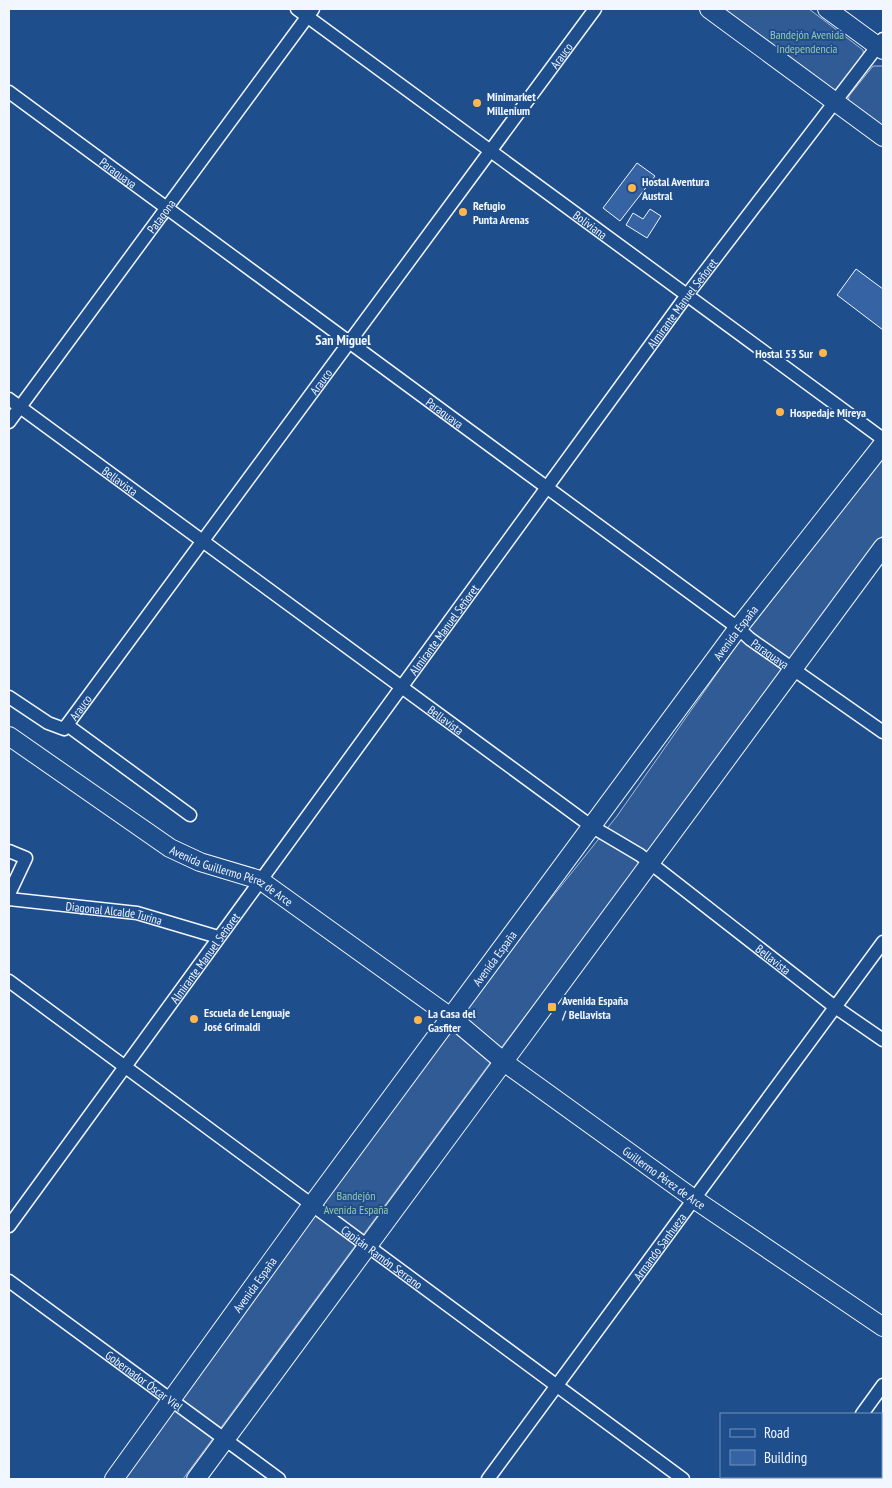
<svg xmlns="http://www.w3.org/2000/svg" width="892" height="1488" viewBox="0 0 892 1488" font-family="'PT Sans Narrow',sans-serif">
  <style>
    .built { fill: #305b95; stroke: #a8bbd7 }
    .building { fill: #3563a3; stroke: #f2f6ff }
    .lines { fill: none; stroke-linecap: round; stroke-linejoin: round }
    .street-casing { stroke: #f2f6ff; stroke-width: 15 }
    .secondary-casing { stroke: #f2f6ff; stroke-width: 20 }
    .street { stroke: #1f4e8c; stroke-width: 12 }
    .secondary { stroke: #1f4e8c; stroke-width: 18 }
    .poi-dot { fill: #ffb74d; stroke: #1f4e8c; stroke-width: 2 }
    .labels { text-anchor: middle; dominant-baseline: central; stroke-width: 4; stroke-linejoin: round; paint-order: stroke }
    .park-label { font-size: 12px; fill: #97c8a6; stroke: #1f4e8c }
    .street-label { font-size: 12px; fill: #f2f6ff; stroke: #1f4e8c }
    .poi-label { font-size: 12px; font-weight: bold; fill: #f2f6ff; stroke: #1f4e8c; text-anchor: start }
    .neighbourhood-label { font-size: 14px; font-weight: bold; fill: #f2f6ff; stroke: #1f4e8c }
  </style>
  <rect width="100%" height="100%" fill="#1f4e8c"/>
  <path class="built" d="M716,9H809L863,50L864,59L836,91Z
    M873,66H883V132L848,106L849,96Z
    M883,458V535L786,663L683,808L501,1048L183,1479H118L454,1020L617,816L739,642Z"/>
  <path class="building" d="M637,163L655,176L620,221L603,208Z
    M650,209L661,216L647,238L626,225L633,213L643,219Z
    M856,269L883,289V330L837,295Z"/>
  <g class="lines">
    <g class="street-casing">
      <g id="street">
        <path id="s1" d="M297,9L883,439"/>
        <path id="s2" d="M9,92L738,628L750,639L883,732"/>
        <path id="s3" d="M9,399L591,826L640,855L835,1007L883,1040"/>
        <path id="s4" d="M9,422L313,9"/>
        <path id="s5" d="M9,697L48,723L64,729L595,9"/>
        <path d="M67,725L190,815"/>
        <path d="M9,851L26,858L9,894"/>
        <path id="s6" d="M9,899L137,913L218,937"/>
        <path id="s7" d="M9,981L683,1479"/>
        <path id="s8" d="M9,1226L687,295L883,39"/>
        <path id="s9" d="M9,1281L279,1479"/>
        <path d="M862,1414L883,1385"/>
        <path d="M875,1477L878,1479"/>
        <path id="s10" d="M488,1479L883,942"/>
        <path d="M815,1479L817,1477"/>
      </g>
    </g>
    <g class="secondary-casing">
      <g id="secondary">
        <path d="M709,9L883,137"/>
        <path d="M827,9L883,50"/>
        <path id="s11" d="M9,736L170,848L200,862L260,880L452,1018L504,1062L694,1199L883,1327"/>
        <path id="s12" d="M114,1479L311,1206L738,628L883,444"/>
        <path d="M196,1479L883,547"/>
      </g>
    </g>
    <use href="#street" class="street"/>
    <use href="#secondary" class="secondary"/>
  </g>
  <g class="poi-dot">
    <circle cx="477" cy="103" r="5"/>
    <circle cx="632" cy="188" r="5"/>
    <circle cx="463" cy="212" r="5"/>
    <circle cx="823" cy="353" r="5"/>
    <circle cx="780" cy="412" r="5"/>
    <rect x="547" y="1002" width="10" height="10" rx="2.5"/>
    <circle cx="194" cy="1019" r="5"/>
    <circle cx="418" cy="1020" r="5"/>
  </g>
  <g class="labels">
    <g class="park-label">
      <text x="807" y="34">Bandejón Avenida<tspan x="807" dy="14">Independencia</tspan></text>
      <text x="356" y="1195">Bandejón<tspan x="356" dy="14">Avenida España</tspan></text>
    </g>
    <g class="street-label">
      <text stroke="none"><textPath href="#s5" startOffset="901">Arauco</textPath></text>
      <text stroke="none"><textPath href="#s2" startOffset="136">Paraguaya</textPath></text>
      <text stroke="none"><textPath href="#s4" startOffset="256">Patagona</textPath></text>
      <text stroke="none"><textPath href="#s1" startOffset="364">Boliviana</textPath></text>
      <text stroke="none"><textPath href="#s8" startOffset="1142">Almirante Manuel Señoret</textPath></text>
      <text stroke="none"><textPath href="#s5" startOffset="496">Arauco</textPath></text>
      <text stroke="none"><textPath href="#s2" startOffset="541">Paraguaya</textPath></text>
      <text stroke="none"><textPath href="#s3" startOffset="138">Bellavista</textPath></text>
      <text stroke="none"><textPath href="#s8" startOffset="738">Almirante Manuel Señoret</textPath></text>
      <text stroke="none"><textPath href="#s12" startOffset="1050">Avenida España</textPath></text>
      <text stroke="none"><textPath href="#s2" startOffset="946">Paraguaya</textPath></text>
      <text stroke="none"><textPath href="#s5" startOffset="91">Arauco</textPath></text>
      <text stroke="none"><textPath href="#s3" startOffset="542">Bellavista</textPath></text>
      <text stroke="none"><textPath href="#s11" startOffset="264">Avenida Guillermo Pérez de Arce</textPath></text>
      <text stroke="none"><textPath href="#s6" startOffset="106">Diagonal Alcalde Turina</textPath></text>
      <text stroke="none"><textPath href="#s8" startOffset="332">Almirante Manuel Señoret</textPath></text>
      <text stroke="none"><textPath href="#s3" startOffset="948">Bellavista</textPath></text>
      <text stroke="none"><textPath href="#s12" startOffset="645">Avenida España</textPath></text>
      <text stroke="none"><textPath href="#s11" startOffset="794">Guillermo Pérez de Arce</textPath></text>
      <text stroke="none"><textPath href="#s10" startOffset="289">Armando Sanhueza</textPath></text>
      <text stroke="none"><textPath href="#s7" startOffset="464">Capitán Ramón Serrano</textPath></text>
      <text stroke="none"><textPath href="#s12" startOffset="240">Avenida España</textPath></text>
      <text stroke="none"><textPath href="#s9" startOffset="168">Gobernador Óscar Viel</textPath></text>
    </g>
    <g class="poi-label">
      <text x="487" y="96">Minimarket<tspan x="487" dy="14">Millenium</tspan></text>
      <text x="642" y="181">Hostal Aventura<tspan x="642" dy="14">Austral</tspan></text>
      <text x="473" y="205">Refugio<tspan x="473" dy="14">Punta Arenas</tspan></text>
      <text x="813" y="353" text-anchor="end">Hostal 53 Sur</text>
      <text x="790" y="412">Hospedaje Mireya</text>
      <text x="562" y="1000">Avenida España<tspan x="562" dy="14">/ Bellavista</tspan></text>
      <text x="204" y="1012">Escuela de Lenguaje<tspan x="204" dy="14">José Grimaldi</tspan></text>
      <text x="428" y="1013">La Casa del<tspan x="428" dy="14">Gasfiter</tspan></text>
    </g>
    <g class="neighbourhood-label">
      <text x="343" y="340">San Miguel</text>
    </g>
  </g>
  <rect width="892" height="1488" fill="none" stroke="#f2f6ff" stroke-width="20"/>
  <rect x="720" y="1413" width="162" height="65" fill="#1f4e8c" stroke="#7391ba"/>
  <rect x="730" y="1429" width="25" height="8" fill="#1f4e8c" stroke="#7391ba"/>
  <text x="764" y="1438" font-size="15" fill="#f2f6ff">Road</text>
  <rect x="730" y="1450" width="25" height="15" fill="#3563a3" stroke="#7391ba"/>
  <text x="764" y="1463" font-size="15" fill="#f2f6ff">Building</text>
</svg>
